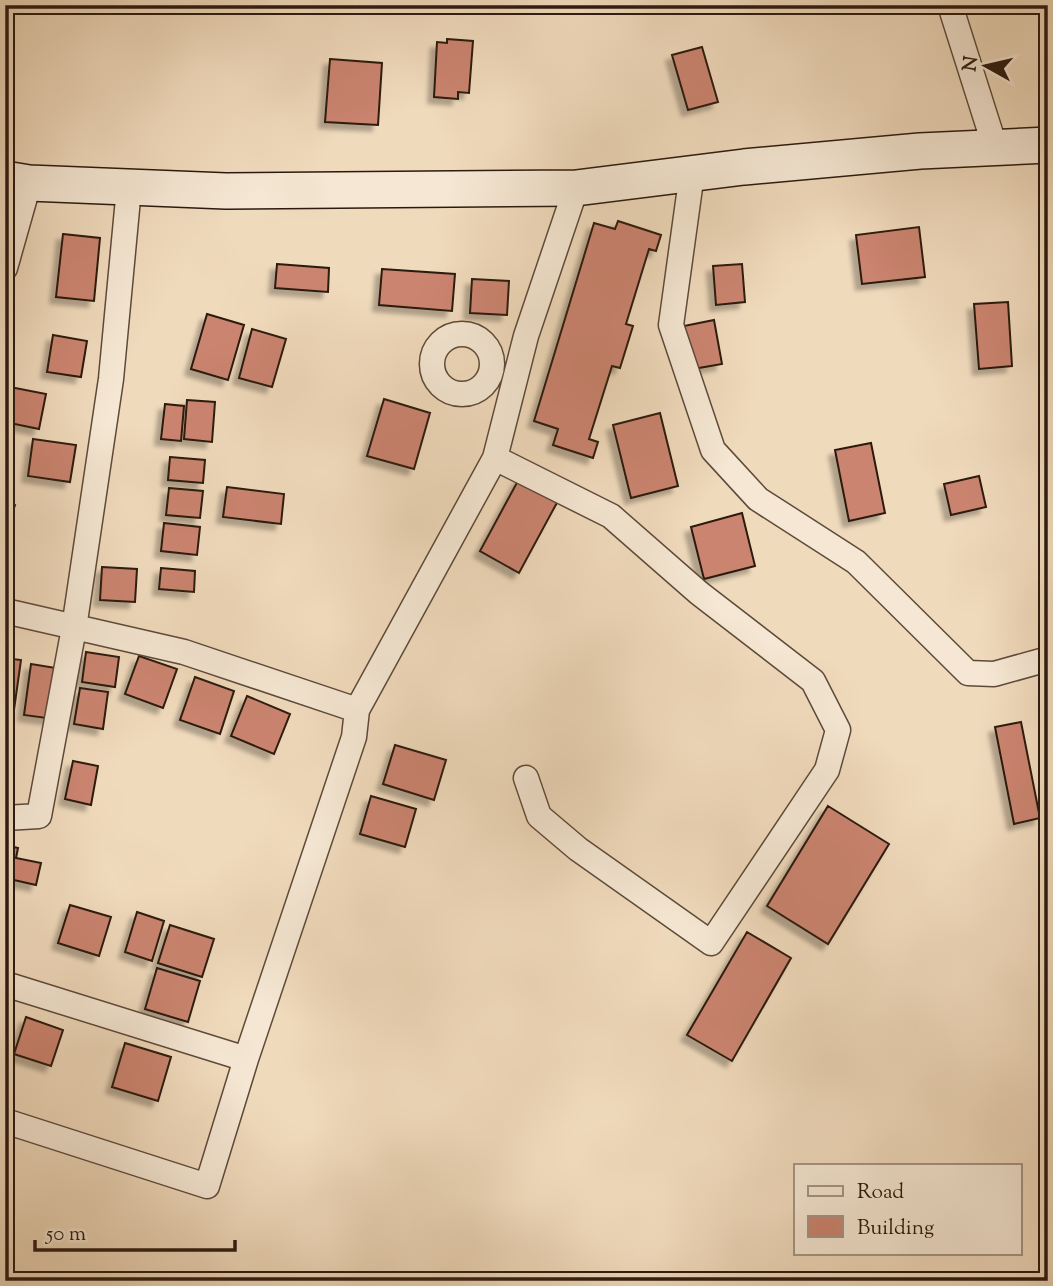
<svg xmlns="http://www.w3.org/2000/svg" width="1053" height="1286" viewBox="0 0 1053 1286" font-family="'Sorts Mill Goudy',serif">
  <style>
    .building { fill: #cb846f; stroke: #2c1a0f; stroke-width: 2; filter: url(#shadow) }
    .lines { fill: none; stroke-linecap: round; stroke-linejoin: round }
    .street-casing { stroke: #5d4a3a; stroke-width: 27 }
    .secondary-casing { stroke: #2c1a0f; stroke-width: 38 }
    .street { stroke: #f5e7d3; stroke-width: 24 }
    .secondary { stroke: #f5e7d3; stroke-width: 35 }
  </style>
  <defs>
    <filter id="shadow"><feDropShadow dx="-6" dy="6" stdDeviation="2" flood-color="#0004"/></filter>
  </defs>
  <rect width="100%" height="100%" fill="#f0dabc"/>
  <filter id="stains"><feTurbulence type="fractalNoise" baseFrequency=".00286" numOctaves="4"/><feColorMatrix values="0 0 0 0 .2 0 0 0 0 .09 0 0 0 0 .02 0 0 0 .5 -.17"/></filter>
  <radialGradient id="worn" r=".72"><stop offset=".6" stop-color="#630" stop-opacity="0"/><stop offset="1" stop-color="#630" stop-opacity=".3"/></radialGradient>
  <path class="building" d="M447,39L473,41L469,93L458,92V99L434,97L437,42L447,43Z
    M702,47L718,102L688,110L672,55Z
    M330,59L382,63L378,125L325,122Z
    M618,221L661,235L656,251L649,249L626,324L633,326L620,368L612,366L589,439L598,442L593,458L553,445L558,429L534,421L594,223L615,229Z
    M919,227L925,277L862,284L856,235Z
    M63,234L100,238L94,301L56,297Z
    M277,264L329,268L328,292L275,288Z
    M742,264L745,302L716,305L713,266Z
    M382,269L455,274L452,311L379,305Z
    M472,279L509,281L507,315L470,313Z
    M1008,302L1012,366L979,369L974,304Z
    M207,314L244,325L228,380L191,369Z
    M714,320L722,364L693,369L684,326Z
    M252,329L286,339L272,387L239,378Z
    M53,335L87,341L81,377L47,372Z
    M5,386L46,394L39,429L5,422Z
    M384,399L430,413L414,469L367,456Z
    M187,400L215,402L212,442L184,439Z
    M165,404L184,406L181,441L161,439Z
    M660,413L678,486L631,498L613,425Z
    M33,439L76,445L70,482L28,476Z
    M871,443L885,513L849,521L835,450Z
    M170,457L205,460L203,483L168,480Z
    M979,476L986,507L951,515L944,484Z
    M520,477L559,499L519,573L480,551Z
    M227,487L284,494L281,524L223,517Z
    M169,488L203,491L200,518L166,515Z
    M5,501L15,505L5,533Z
    M742,513L755,566L704,579L691,527Z
    M164,523L200,527L197,555L161,551Z
    M102,567L137,569L135,602L100,600Z
    M161,568L195,571L194,592L159,589Z
    M86,652L119,657L115,687L82,682Z
    M139,656L177,669L163,708L125,694Z
    M5,658L21,660L14,710L5,709Z
    M31,664L62,669L54,719L24,715Z
    M195,677L234,691L220,734L180,720Z
    M80,688L108,692L103,729L74,724Z
    M247,696L290,714L274,754L231,736Z
    M1021,722L1040,818L1014,824L995,727Z
    M395,745L446,760L434,800L383,784Z
    M73,761L98,766L91,805L65,799Z
    M371,796L416,809L405,847L360,834Z
    M828,806L889,844L828,944L767,906Z
    M5,845L18,848L16,858L41,863L36,885L5,878Z
    M70,905L111,917L99,956L58,943Z
    M137,912L164,921L152,961L125,952Z
    M170,925L214,939L202,977L158,963Z
    M747,932L791,958L732,1061L687,1035Z
    M157,968L200,981L188,1022L145,1009Z
    M26,1017L63,1030L51,1066L14,1054Z
    M125,1043L171,1057L158,1101L112,1087Z"/>
  <g class="lines">
    <g class="street-casing">
      <path id="street" d="M950,5L995,147
        M692,173L671,325L713,450L758,499L856,562L968,673L994,674L1048,659
        M5,268L29,183
        M432 364a30 30 0 1 1 60 0a30 30 0 1 1-60 0Z
        M495,458L611,516L699,593L813,681L838,730L827,770L711,943L578,849L539,816L526,778
        M5,611L184,652L357,710
        M5,818L39,816L74,628L111,379L129,188
        M5,984L246,1059
        M5,1121L207,1186L246,1059L354,737L357,710L495,458L526,336L576,188"/>
    </g>
    <g class="secondary-casing">
      <path id="secondary" d="M5,179L29,183L226,191L576,188L744,167L920,151L1048,145"/>
    </g>
    <use href="#street" class="street"/>
    <use href="#secondary" class="secondary"/>
  </g>
  <rect width="1053" height="1286" fill="none" stroke="#f0dabc" stroke-width="28"/>
  <rect x="7" y="7" width="1039" height="1272" fill="none" stroke="#2c1a0f" stroke-width="3.5"/>
  <rect x="14" y="14" width="1025" height="1258" fill="none" stroke="#2c1a0f" stroke-width="2"/>
  <rect x="794" y="1164" width="228" height="91" fill="#f5e7d3" stroke="#a59585" stroke-width="2"/>
  <rect x="808" y="1186" width="35" height="10" fill="#f5e7d3" stroke="#a59585" stroke-width="2"/>
  <text x="857" y="1198" font-size="21" fill="#2c1a0f">Road</text>
  <rect x="808" y="1216" width="35" height="21" fill="#cb846f" stroke="#a59585" stroke-width="2"/>
  <text x="857" y="1234" font-size="21" fill="#2c1a0f">Building</text>
  <g transform="translate(986 66) rotate(278)" stroke="#f5e7d3" stroke-width="5" paint-order="stroke">
  <path d="M0-5L12 26L0 18L-12 26Z" fill="#2c1a0f"/>
  <text y="-10" font-size="19" font-weight="bold" text-anchor="middle" fill="#2c1a0f">N</text>
  </g>
  <path d="M35 1240v10h200v-10" fill="none" stroke="#2c1a0f" stroke-width="3.5"/>
  <text x="46" y="1240" font-size="21" fill="#2c1a0f" stroke="#f5e7d3" stroke-width="5" paint-order="stroke">50 m</text>
  <rect width="100%" height="100%" filter="url(#stains)"/>
  <rect width="100%" height="100%" fill="url(#worn)"/>
</svg>
